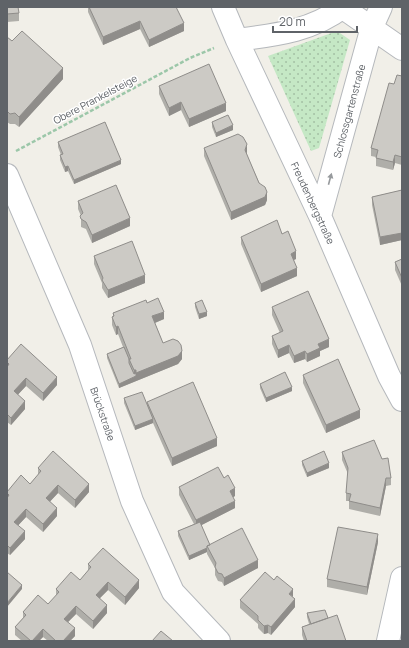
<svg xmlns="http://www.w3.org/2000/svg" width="409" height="648" viewBox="0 0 409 648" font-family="Manrope,sans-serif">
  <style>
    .grass { fill: url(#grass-dots) }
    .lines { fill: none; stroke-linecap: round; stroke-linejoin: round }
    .street-casing { stroke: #b5b8bc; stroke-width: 24 }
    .path { stroke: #9cc7a9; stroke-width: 2.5; stroke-dasharray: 4 2; stroke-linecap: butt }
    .street { stroke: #fff; stroke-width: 22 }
    .wall { fill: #afaea9 }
    .shaded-wall { fill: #8f8d8a }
    .building { fill: #cccac5; stroke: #8f8d8a }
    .oneway { fill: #979a9d }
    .labels { text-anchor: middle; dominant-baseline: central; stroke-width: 3; stroke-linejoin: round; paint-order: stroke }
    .street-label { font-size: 10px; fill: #5f6368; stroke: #fff }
  </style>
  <defs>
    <pattern id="grass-dots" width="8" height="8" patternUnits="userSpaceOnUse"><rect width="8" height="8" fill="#c5e8c5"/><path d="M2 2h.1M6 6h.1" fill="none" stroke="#a3c0a4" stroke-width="1.8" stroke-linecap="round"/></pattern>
  </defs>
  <rect width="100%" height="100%" fill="#f1efe8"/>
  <path class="grass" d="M337,31L350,40L319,148L311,151L268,56Z"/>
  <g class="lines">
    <g class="street-casing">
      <path id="street" d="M223,7L237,40L320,216L389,376L402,400
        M343,8L402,49
        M237,40C274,35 313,31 343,7
        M7,175L80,345L132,501L173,592L219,641
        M320,216L372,27L381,7
        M388,641L402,578"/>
    </g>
    <path class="path" d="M16,151L190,58L214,48"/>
    <use href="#street" class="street"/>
  </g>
  <path class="wall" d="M7,7L19,13V21L7,22Z
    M88,7H176L184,31L149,47L140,29L103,45L88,12Z
    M7,37L12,41L63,79L19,127L15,124H10L7,122Z
    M402,76V165L395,163L393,170L376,166V157L371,156V148L394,84Z
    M159,86L226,111L189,127L181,110L169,116L159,94Z
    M212,122L233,130L216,137L212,127Z
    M58,142L121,164L74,184L68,171L65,172L60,160V155H61L58,147Z
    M204,148L247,152L246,153L267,200L265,205L231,220L204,156Z
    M402,190V240L380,245L372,205V197Z
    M78,201L130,226L92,243L86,229L81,227V216L78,209Z
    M282,234L296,259L294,260L297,276L261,292L241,244V237Z
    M94,256L145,283L108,298L102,288V283L94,264Z
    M402,259V286L395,270V262Z
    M147,303L164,319L155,323L163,343L182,359L178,364L119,388L107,358V354L123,347L118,334L116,335L112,325V317L113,316V313Z
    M195,303L207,316L199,319L195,307Z
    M272,307L329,347L320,351V356L307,362L305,359L294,363L289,353L278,358L272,344V336L280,333L272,315Z
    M7,360L57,385L43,401L26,386L18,394L25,409L11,425L7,422Z
    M303,375L360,418L326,433L303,383Z
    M260,384L292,391L266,402L260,388Z
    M124,398L147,404V402L217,446L172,466L153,423L135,430L124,403Z
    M342,452L382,459L391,478V485L386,486L380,516L349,509V501H346V493L348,474L342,460Z
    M302,461L329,468L307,477L302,465Z
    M38,468L89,492L75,508L58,493L50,501L57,516L43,532L26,517L18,525L25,539L10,555L7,553V492L30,484L38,475Z
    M224,478L235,496L233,497L235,508L201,525L210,545L258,568L224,586L222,582L218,581L215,575V568L207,554V552L189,560L178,536V531L194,524L179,495V487Z
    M378,542L367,595L327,587V579Z
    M88,564L139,588L125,605L108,590L100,598L107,613L93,629L76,614L68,622L75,636L70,641H48L43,637L39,641H22L15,635V627L23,618V612L48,604L56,596V589L80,580L88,571Z
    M293,597L295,607L271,635L268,633L264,634L258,628V624L240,608V600Z
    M307,613L328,618L346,641H304L302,635V627L309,624L307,617Z"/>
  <path class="shaded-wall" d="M140,21V29L103,45V37Z
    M184,23V31L149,47V40Z
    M63,68V79L19,127V117Z
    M181,102V110L169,116V108Z
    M226,103V111L189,127V119Z
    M233,125V130L216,137V133Z
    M247,144V152L245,158V150Z
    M395,155V163L393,170V162Z
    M121,160V164L74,184V180Z
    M68,166V171L65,172V167Z
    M267,192V200L265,205L231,220V212Z
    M130,218V226L92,243V235Z
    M402,233V240L380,245V237Z
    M296,251V259L291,261V254Z
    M297,268V276L261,292V284Z
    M145,275V283L108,298V290Z
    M164,312V319L152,324V316Z
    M207,312V316L199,319V314Z
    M118,326V334L116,335V327Z
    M329,339V347L320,351V356L307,362V354L318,344Z
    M289,345V353L278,358V350Z
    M182,351V359L178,364L119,388V384L134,377V370H136V377V373Z
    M305,351V359L294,363V356Z
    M57,377V385L43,401V393Z
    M26,378V386L14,399V391Z
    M292,387V391L266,402V398Z
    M25,401V409L11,425V418Z
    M360,410V418L326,433V425Z
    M153,419V423L135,430V426Z
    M217,438V446L172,466V458Z
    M329,463V468L307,477V473Z
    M386,478V486L380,516V508Z
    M89,484V492L75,508V500Z
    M58,485V493L46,506V498Z
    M235,488V496L230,499V491Z
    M235,501V508L196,528V520Z
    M57,508V516L43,532V524Z
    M26,509V517L14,530V522Z
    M25,531V539L10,555V548Z
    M378,534V542L367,595V587Z
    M207,548V552L189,560V556Z
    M258,560V568L224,586V578Z
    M139,580V588L125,605V597Z
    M108,582V590L96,602V595Z
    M22,585V589L7,607V603Z
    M293,589V597L289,594Z
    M295,599V607L271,635V627Z
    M107,605V613L93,629V621Z
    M76,606V614L64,626V619Z
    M268,625V633L264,634V626Z
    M75,628V636L70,641H63Z
    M43,629V637L39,641H32Z"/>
  <path class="building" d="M7,7H18L19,13L7,14Z
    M89,7H176L184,23L149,40L140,21L103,37Z
    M22,31L63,68L19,117L15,113L10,114L7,111V37L12,41Z
    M209,64L226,103L189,119L181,102L169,108L159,86Z
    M397,75L402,76V157L395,155L393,162L376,158L378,150L371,148L389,83L394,84Z
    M228,115L233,125L216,133L212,122Z
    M105,122L121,160L74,180L68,166L65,167L60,155L63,154L58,142Z
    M238,134L243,137L247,144L245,150L259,183L265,187L267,192L265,197L231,212L204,148Z
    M116,185L130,218L92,235L86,222L81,219L80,216L83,213L78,201Z
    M402,190V233L380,237L372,197Z
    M277,220L282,234L288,231L296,251L291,254L297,268L261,284L241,237Z
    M132,241L145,275L108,290L102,280L103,278L94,256Z
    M402,259V278L395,262Z
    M308,291L329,339L318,344L320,348L307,354L305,351L294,356L289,345L278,350L272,336L283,331L272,307Z
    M158,298L164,312L152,316L163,343L173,339L178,341L181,345L182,351L178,356L136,373V370H134L129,359H131L118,326L116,327L112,317L114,316L113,313L146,300L147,303Z
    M202,300L207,312L199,314L195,303Z
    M21,344L57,377L43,393L26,378L14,391L25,401L11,418L7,414V367L9,364L7,362V360Z
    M124,347L129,359V363L134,374L136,373V376L119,384L107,354Z
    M338,359L360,410L326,425L303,375Z
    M285,372L292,387L266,398L260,384Z
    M193,382L217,438L172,458L147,402Z
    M142,392L153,419L135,426L124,398Z
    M374,440L382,459L388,458L391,478H386L380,508L349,501L351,494L346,493L348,468L342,452Z
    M53,451L89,484L75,500L58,485L46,498L57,508L43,524L26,509L14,522L25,531L10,548L7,545V498L9,495L7,493V492L21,475L30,484L41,471L38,468Z
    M324,451L329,463L307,473L302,461Z
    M218,467L224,478L228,475L235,488L230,491L235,501L196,520L179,487Z
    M200,522L210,545L207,546V548L189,556L178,531Z
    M338,527L378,534L367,587L327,579Z
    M242,528L258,560L224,578L222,574L218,573L215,567L216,563L207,546Z
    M103,548L139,580L125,597L108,582L96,595L107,605L93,621L76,606L64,619L75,628L63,641H56L43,629L32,641H31L15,627L26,615L23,612L38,595L48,604L59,592L56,589L71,572L80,580L91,567L88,564Z
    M7,572L22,585L7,603Z
    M265,572L274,580L277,576L293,589L289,594L295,599L271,627L268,625L264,626L258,620V616L240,600Z
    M325,610L328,618L311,624L307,613Z
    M337,615L346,641H307L302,627Z
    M161,631L173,641H152Z"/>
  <defs><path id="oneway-solid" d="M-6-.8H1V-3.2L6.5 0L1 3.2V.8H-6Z"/></defs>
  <use class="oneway" href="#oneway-solid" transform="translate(330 179) rotate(-75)"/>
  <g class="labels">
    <g class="street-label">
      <text transform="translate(95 99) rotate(-28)">Obere Prankelsteige</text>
      <text transform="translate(349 111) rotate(-75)">Schlossgartenstraße</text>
      <text transform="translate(313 203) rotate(65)">Freudenbergstraße</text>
      <text transform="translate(103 414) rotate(71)">Brückstraße</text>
    </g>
  </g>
  <rect width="409" height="648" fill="none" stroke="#5f6368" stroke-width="16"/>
  <path d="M273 26v6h84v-6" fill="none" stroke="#5f6368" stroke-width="2"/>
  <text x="279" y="26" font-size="12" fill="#5f6368" stroke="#ffffff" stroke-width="3" paint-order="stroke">20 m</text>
</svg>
